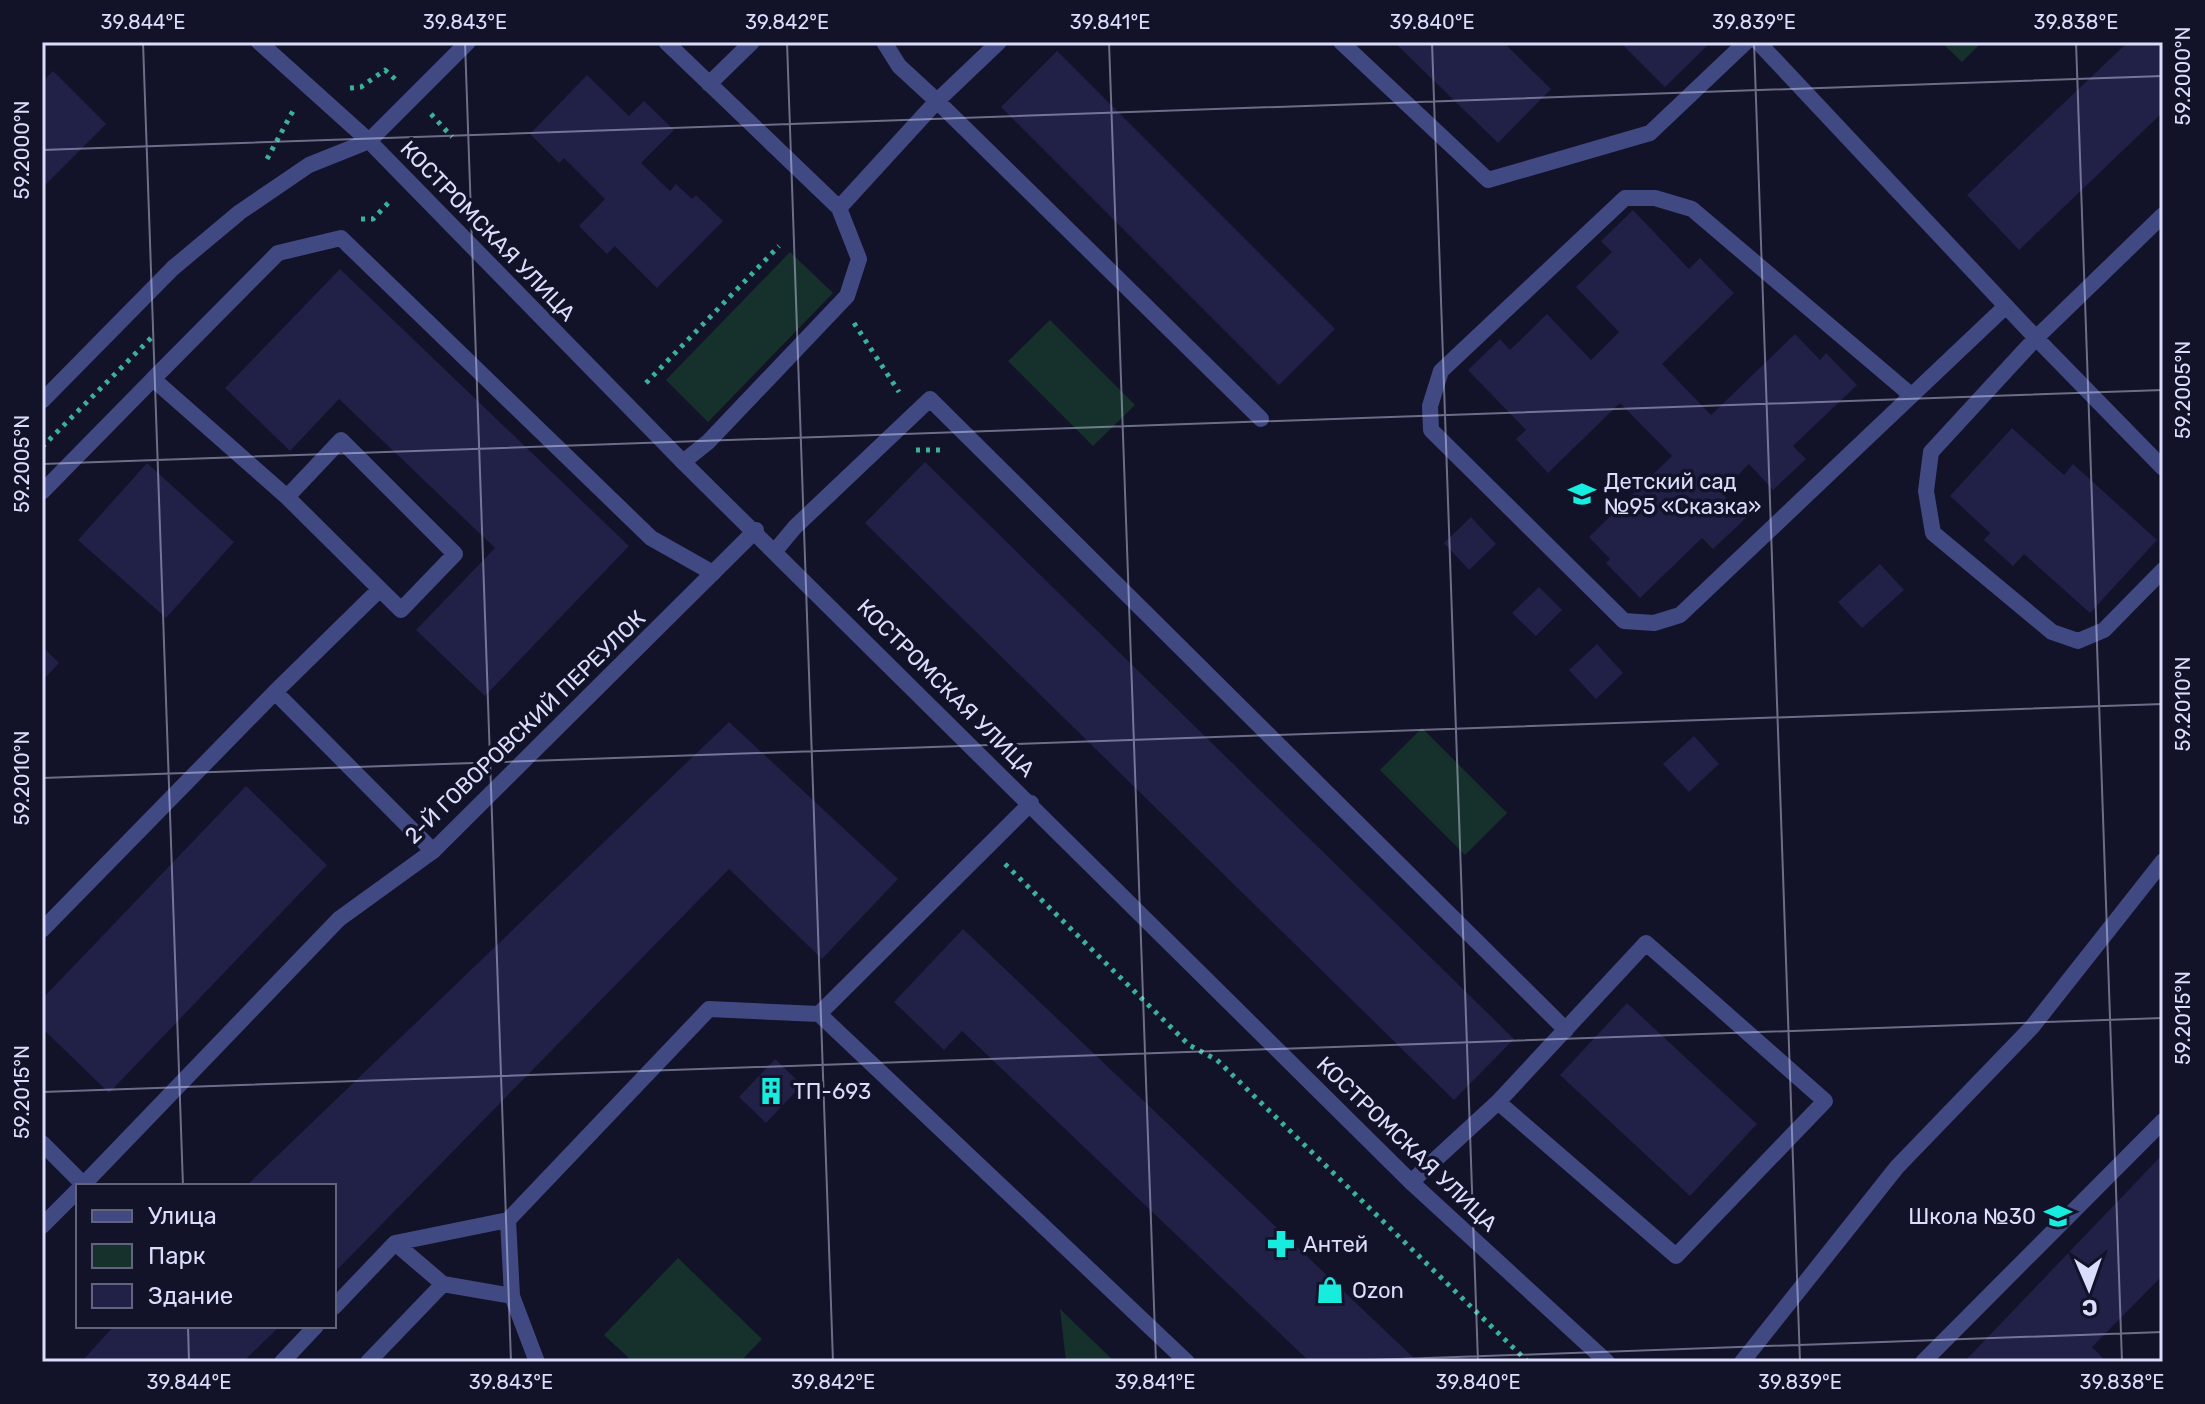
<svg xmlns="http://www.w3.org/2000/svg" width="2205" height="1404" viewBox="0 0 2205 1404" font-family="Rubik,sans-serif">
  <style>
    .green { fill: #16312c }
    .building { fill: #212047 }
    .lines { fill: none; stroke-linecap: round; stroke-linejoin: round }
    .path { stroke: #3ab297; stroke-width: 5; stroke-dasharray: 4 6; stroke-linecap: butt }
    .lane { stroke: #414983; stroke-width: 16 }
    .street { stroke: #414983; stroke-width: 16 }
    .ticks { fill: none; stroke: #dbddfc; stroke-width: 2; stroke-opacity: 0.45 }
    .labels { text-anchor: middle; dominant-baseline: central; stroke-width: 7; stroke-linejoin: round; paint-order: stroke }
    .street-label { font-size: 22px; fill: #dbddfc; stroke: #121228 }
    .poi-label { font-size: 22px; fill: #dbddfc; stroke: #121228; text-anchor: start }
    .neatline { fill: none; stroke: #dbddfc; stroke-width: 3 }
    .ticks-label { font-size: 20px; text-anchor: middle; fill: #dbddfc }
  </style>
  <rect width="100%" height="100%" fill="#121228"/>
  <path class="green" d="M1941,42H1982L1962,62Z
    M790,252L833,293L708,422L666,380Z
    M1050,320L1135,405L1093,446L1008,361Z
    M1422,728L1507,813L1465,855L1380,770Z
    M678,1258L762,1339L740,1362H633L604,1335Z
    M1060,1309L1115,1362H1066Z"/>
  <path class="building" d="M1394,42H1503L1551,89L1498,143Z
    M1620,42H1711L1665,87Z
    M2128,42H2163V112L2019,250L1967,195Z
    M1057,51L1335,329L1279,385L1001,107Z
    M53,71L106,124L42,188V82Z
    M587,75L629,116L644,101L674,130L641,163L670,191L676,184L692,199L696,195L723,221L657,288L615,246L607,254L579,226L605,199L564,158L559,163L530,134Z
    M1633,210L1689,269L1700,258L1734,293L1662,364L1711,415L1795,334L1820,360L1826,353L1857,385L1793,446L1806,459L1773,490L1749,464L1721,492L1746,518L1713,549L1702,538L1640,598L1606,563L1610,559L1589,537L1672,456L1620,403L1548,473L1516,439L1526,430L1468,370L1500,339L1510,350L1547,314L1591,360L1619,332L1576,287L1612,252L1601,241Z
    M340,269L629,546L485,696L416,630L495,548L339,399L290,451L225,388Z
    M2012,428L2064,475L2073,464L2157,540L2090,613L2024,554L2013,566L1984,540L1990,533L1950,496Z
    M925,462L1514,1039L1454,1100L865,523Z
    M147,463L234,542L166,618L78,540Z
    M1471,517L1496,544L1469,570L1444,543Z
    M1880,564L1904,590L1862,628L1838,602Z
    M1539,587L1562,610L1536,636L1512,613Z
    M1597,644L1623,673L1596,699L1569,670Z
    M42,646L59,663L42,681Z
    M729,722L898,879L822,959L729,869L334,1273V1186H246Z
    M1694,736L1719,764L1689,792L1663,764Z
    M246,786L327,865L109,1093L42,1028V999Z
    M963,929L1418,1362H1310L962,1031L944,1050L894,1002Z
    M1627,1003L1757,1124L1690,1196L1560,1075Z
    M775,1059L802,1085L766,1123L739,1097Z
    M2163,1154V1275L2092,1347L2107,1362H1964Z
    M114,1326H280L243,1362H81Z"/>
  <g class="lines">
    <path class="path" d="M350,88L361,87L385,70L395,79
      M431,114L452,137
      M267,159L294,109
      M361,219H373L391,200
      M854,323L899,392
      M646,383L779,246
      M42,447L155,334
      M916,450H942
      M1005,864L1189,1045L1217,1060L1528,1362"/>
    <path class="lane" d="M666,42L839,208
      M999,42L937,101L1261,419
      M1341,42L1488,180L1650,133L1746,42
      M1758,42L2036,338L2163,215
      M709,84L752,42
      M153,379L278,253L341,238L651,538L713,573
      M1911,395L1692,209L1655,198H1625L1441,371L1430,406L1431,430L1624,621L1654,623L1680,615L2006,306
      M341,440L455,554L401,610L287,497Z
      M683,462L708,442L847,296L859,259L839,208L937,101L899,66L884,42
      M2163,468L2036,338L1931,452L1926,491L1933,533L2052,632L2078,641L2104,630L2163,570
      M42,492L153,379L287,497
      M775,551L795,527L930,399L1566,1030
      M380,589L275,692L433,851
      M1031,803L819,1014L1187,1362
      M42,930L275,692
      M42,1143L84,1185
      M1411,1182L1498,1102L1646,943L1825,1101L1676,1256L1498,1102
      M395,1243L508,1220
      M334,1307L395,1243L443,1284
      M282,1362L316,1326
      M368,1362L443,1284L512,1296
      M537,1362L512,1296L508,1220L709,1009L819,1014
      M1742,1362L1897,1167L2032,1027L2163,861
      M1923,1362L2163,1121"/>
    <path class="street" d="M259,42L369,141L683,462L1411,1182L1607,1362
      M42,401L173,268L240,212L309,165L369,141L468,42
      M82,1186L339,919L433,851L756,530
      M42,1226L78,1190"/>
  </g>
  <path class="ticks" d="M143,42L183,1186M465,42L511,1362M787,42L833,1362M1109,42L1156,1362M1432,42L1478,1362M1754,42L1800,1362M2076,42L2122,1362M42,150L2163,76M42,464L2163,390M42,778L2163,704M42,1092L2163,1018M188,1326L189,1362M1316,1362L2163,1332"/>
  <defs>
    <g id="school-bare" transform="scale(2.16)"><path d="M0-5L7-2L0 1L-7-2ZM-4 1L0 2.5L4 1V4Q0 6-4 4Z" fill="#17eddf" stroke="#121228" stroke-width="2.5" paint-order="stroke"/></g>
    <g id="building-bare" transform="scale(2.16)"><path d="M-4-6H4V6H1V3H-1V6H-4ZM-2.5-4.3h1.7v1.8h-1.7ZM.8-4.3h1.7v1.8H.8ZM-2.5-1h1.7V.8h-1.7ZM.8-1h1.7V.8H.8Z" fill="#17eddf" stroke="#121228" stroke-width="2.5" paint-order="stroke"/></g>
    <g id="pharmacy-bare" transform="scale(2.16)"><path d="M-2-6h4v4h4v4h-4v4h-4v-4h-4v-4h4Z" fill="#17eddf" stroke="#121228" stroke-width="2.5" paint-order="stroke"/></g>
    <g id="shop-bare" transform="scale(2.16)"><path d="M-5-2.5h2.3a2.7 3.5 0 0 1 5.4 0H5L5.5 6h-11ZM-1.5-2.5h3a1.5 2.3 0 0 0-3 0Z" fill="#17eddf" stroke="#121228" stroke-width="2.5" paint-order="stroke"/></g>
  </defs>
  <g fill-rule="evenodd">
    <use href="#school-bare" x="1582" y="494"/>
    <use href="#building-bare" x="771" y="1091"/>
    <use href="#school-bare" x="2058" y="1216"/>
    <use href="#pharmacy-bare" x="1281" y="1244"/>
    <use href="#shop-bare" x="1330" y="1290"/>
  </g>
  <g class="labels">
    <g class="street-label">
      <text transform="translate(488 231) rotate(46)">КОСТРОМСКАЯ УЛИЦА</text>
      <text transform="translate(946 688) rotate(45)">КОСТРОМСКАЯ УЛИЦА</text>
      <text transform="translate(525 727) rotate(-44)">2-Й ГОВОРОВСКИЙ ПЕРЕУЛОК</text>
      <text transform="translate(1407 1144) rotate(44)">КОСТРОМСКАЯ УЛИЦА</text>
    </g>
    <g class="poi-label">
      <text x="1604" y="481">Детский сад<tspan x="1604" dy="25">№95 «Сказка»</tspan></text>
      <text x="793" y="1091">ТП-693</text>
      <text x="2036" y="1216" text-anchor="end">Школа №30</text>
      <text x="1303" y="1244">Антей</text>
      <text x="1352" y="1290">Ozon</text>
    </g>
  </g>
  <rect width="2205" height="1404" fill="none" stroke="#121228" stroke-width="88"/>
  <rect x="76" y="1184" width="260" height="144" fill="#121228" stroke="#62637d" stroke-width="2"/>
  <rect x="92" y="1210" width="40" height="12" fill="#414983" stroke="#62637d" stroke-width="2"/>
  <text x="148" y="1224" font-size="24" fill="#dbddfc">Улица</text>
  <rect x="92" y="1244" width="40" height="24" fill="#16312c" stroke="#62637d" stroke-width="2"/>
  <text x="148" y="1264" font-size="24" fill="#dbddfc">Парк</text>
  <rect x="92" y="1284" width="40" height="24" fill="#212047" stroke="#62637d" stroke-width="2"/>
  <text x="148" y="1304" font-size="24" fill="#dbddfc">Здание</text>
  <g transform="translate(2089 1288) rotate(178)" stroke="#121228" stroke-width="6" paint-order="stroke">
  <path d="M0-6L14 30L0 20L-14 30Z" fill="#dbddfc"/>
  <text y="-12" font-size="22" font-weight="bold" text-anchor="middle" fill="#dbddfc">С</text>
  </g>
  <rect x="44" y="44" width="2117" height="1316" class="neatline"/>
  <g class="ticks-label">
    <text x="143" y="29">39.844°E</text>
    <text x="465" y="29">39.843°E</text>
    <text x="787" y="29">39.842°E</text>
    <text x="1110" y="29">39.841°E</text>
    <text x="1432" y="29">39.840°E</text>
    <text x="1754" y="29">39.839°E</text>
    <text x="2076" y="29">39.838°E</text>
    <text transform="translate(2183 76) rotate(-90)" y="7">59.2000°N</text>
    <text transform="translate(22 150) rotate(-90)" y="7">59.2000°N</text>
    <text transform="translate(2183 390) rotate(-90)" y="7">59.2005°N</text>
    <text transform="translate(22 464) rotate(-90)" y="7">59.2005°N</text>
    <text transform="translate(2183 704) rotate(-90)" y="7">59.2010°N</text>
    <text transform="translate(22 778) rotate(-90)" y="7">59.2010°N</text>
    <text transform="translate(2183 1018) rotate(-90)" y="7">59.2015°N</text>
    <text transform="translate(22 1092) rotate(-90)" y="7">59.2015°N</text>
    <text x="189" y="1389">39.844°E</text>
    <text x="511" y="1389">39.843°E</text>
    <text x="833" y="1389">39.842°E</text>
    <text x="1155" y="1389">39.841°E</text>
    <text x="1478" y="1389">39.840°E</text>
    <text x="1800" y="1389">39.839°E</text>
    <text x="2122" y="1389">39.838°E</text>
  </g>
</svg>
